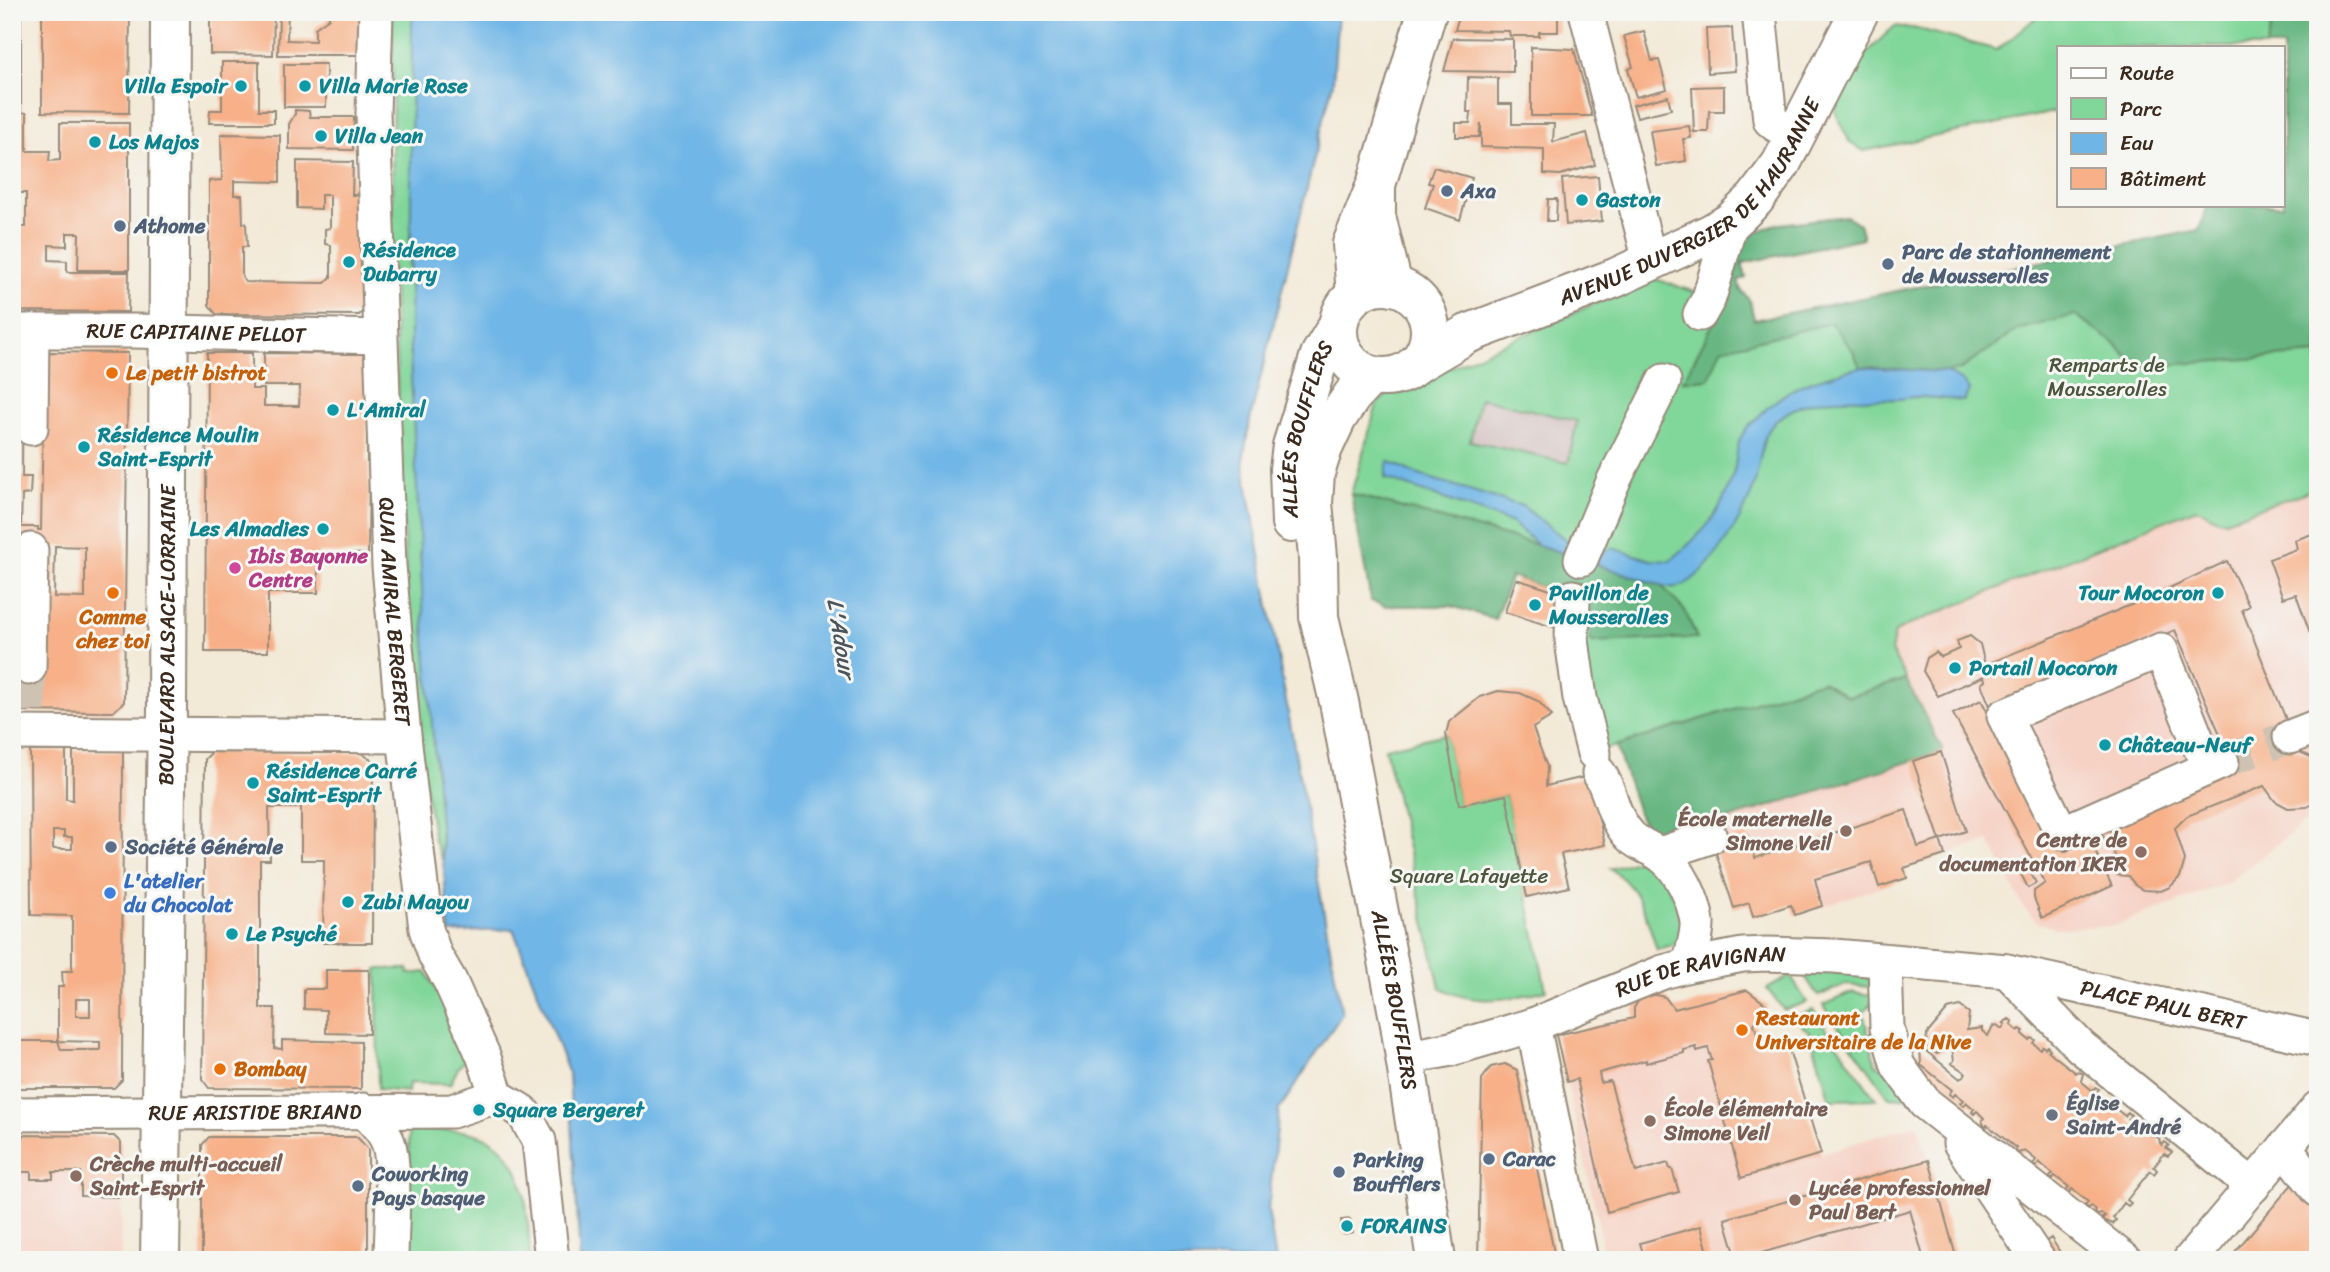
<svg xmlns="http://www.w3.org/2000/svg" width="2330" height="1272" viewBox="0 0 2330 1272" font-family="Sriracha,sans-serif">
  <style>
    .built { fill: #f6d2c5 }
    .industrial { fill: #d1bfbf }
    .green { fill: #81d69a; stroke: #5e805c; stroke-width: 2; fill-rule: evenodd }
    .forest { fill: #68b782; stroke: #527050; stroke-width: 2 }
    .water { fill: #6fb6e6; stroke: #557082; stroke-width: 2 }
    .building { fill: #f7b088; fill-rule: evenodd }
    .lines { fill: none; stroke-linecap: round; stroke-linejoin: round }
    .minor-tunnel { stroke: #cec3b2; stroke-width: 33; stroke-dasharray: 33 17; stroke-linecap: butt }
    .minor-casing { stroke: #978a7a; stroke-width: 37 }
    .major-casing { stroke: #978a7a; stroke-width: 42 }
    .minor { stroke: #fff; stroke-width: 33 }
    .major { stroke: #fff; stroke-width: 38 }
    .culture-dot { fill: #0f9aa8; stroke: #f6f6f2; stroke-width: 2.5 }
    .service-dot { fill: #5c6f8a; stroke: #f6f6f2; stroke-width: 2.5 }
    .food-dot { fill: #e8710a; stroke: #f6f6f2; stroke-width: 2.5 }
    .hotel-dot { fill: #d1479c; stroke: #f6f6f2; stroke-width: 2.5 }
    .education-dot { fill: #8d6e63; stroke: #f6f6f2; stroke-width: 2.5 }
    .shop-dot { fill: #3f7fe0; stroke: #f6f6f2; stroke-width: 2.5 }
    .worship-dot { fill: #6b7280; stroke: #f6f6f2; stroke-width: 2.5 }
    .labels { text-anchor: middle; dominant-baseline: central; stroke-width: 6; stroke-linejoin: round; paint-order: stroke }
    .culture-label { font-size: 21px; font-weight: bold; fill: #0d838f; stroke: #f6f6f2; text-anchor: start }
    .service-label { font-size: 21px; font-weight: bold; fill: #4e5e75; stroke: #f6f6f2; text-anchor: start }
    .street-label { font-size: 21px; fill: #3b2a1e; stroke: #f6f6f2 }
    .park-label { font-size: 21px; fill: #4c553d; stroke: #f6f6f2 }
    .food-label { font-size: 21px; font-weight: bold; fill: #c56008; stroke: #f6f6f2; text-anchor: start }
    .hotel-label { font-size: 21px; font-weight: bold; fill: #b23c85; stroke: #f6f6f2; text-anchor: start }
    .education-label { font-size: 21px; font-weight: bold; fill: #785e54; stroke: #f6f6f2; text-anchor: start }
    .shop-label { font-size: 21px; font-weight: bold; fill: #366cbe; stroke: #f6f6f2; text-anchor: start }
    .worship-label { font-size: 21px; font-weight: bold; fill: #5b616d; stroke: #f6f6f2; text-anchor: start }
    .water-label { font-size: 23px; font-style: italic; fill: #4b545a; stroke: #f6f6f2 }
  </style>
  <rect width="100%" height="100%" fill="#f6f6f2"/>
  <filter id="ink" filterUnits="userSpaceOnUse"><feTurbulence type="fractalNoise" baseFrequency=".0143" numOctaves="2"/><feDisplacementMap in="SourceGraphic" scale="14" xChannelSelector="R" yChannelSelector="G"/><feConvolveMatrix kernelMatrix="1 2 1 2 8 2 1 2 1" color-interpolation-filters="sRGB"/></filter>
  <filter id="wash" filterUnits="userSpaceOnUse"><feTurbulence type="fractalNoise" baseFrequency=".00686" numOctaves="4" result="noise"/><feDisplacementMap in="SourceGraphic" scale="28" xChannelSelector="R" yChannelSelector="G"/><feGaussianBlur stdDeviation="1.57" result="paint"/><feColorMatrix in="noise" values="0 0 0 0 0 0 0 0 0 0 0 0 0 0 0 0 0 1.4 0 .05"/><feComposite in="paint" operator="in"/></filter>
  <g filter="url(#wash)">
    <rect width="100%" height="100%" fill="#f3e9d7"/>
    <path class="built" d="M2318,488V812L2228,883L2114,926L2055,928L2037,922L2024,908L1989,841L1905,868L1907,878L1795,915L1791,905L1753,917L1749,904L1734,908L1706,826L1943,751L1891,651L1895,632L1913,623L2194,509L2204,510L2218,520H2225Z
      M1651,994L1662,995L1670,1002L1684,1050L1696,1047L1708,1048L1741,1178L1917,1124L1929,1160L1946,1222L1924,1260H1604L1597,1215L1556,1035L1634,1018V1008L1638,1001Z
      M12,1135L114,1136L121,1143V1260H12Z"/>
    <path class="industrial" d="M1480,398L1578,421L1568,464L1470,441Z"/>
    <path class="green" d="M393,12H416L415,187L408,253L442,860L434,841L423,772L409,648L392,260Z
      M2043,12H2318V488L2225,520C2210,520 2209,510 2194,509L1913,623L1895,632L1891,651L1906,679L1848,697L1822,681L1597,752L1579,600L1697,638L1685,611L1588,561L1538,545L1351,494L1377,404L1387,395L1653,278L1709,297L1773,225L1847,216L1859,224L1863,238L1742,263L1746,278L1738,280L1740,289L1750,301L1754,320L2199,230L2208,205H2283V47H2059V111L1864,151L1850,143L1833,107C1846,73 1868,50 1895,26L1919,29L1997,50ZM1480,398L1577,421L1568,463L1470,441Z
      M1446,734L1459,804L1506,795L1546,990C1512,999 1472,1007 1440,987L1385,748Z
      M1645,858L1680,889L1684,941L1657,950C1647,918 1641,888 1610,869Z
      M1799,967L1865,974L1874,987L1845,985L1818,996Z
      M377,969H408L409,974L426,972L473,1051L458,1068L450,1084L409,1083L408,1092L378,1089Z
      M1790,976L1807,1002L1784,1010L1767,989Z
      M1853,992L1878,996L1863,1013L1876,1065L1892,1071L1911,1099L1889,1097L1823,1005Z
      M1813,1010L1876,1099L1830,1100L1810,1032L1792,1017Z
      M409,1131C426,1131 445,1129 462,1131C530,1140 527,1208 530,1260H410Z"/>
    <path class="forest" d="M2275,12H2318V354L2138,367L2113,342L2075,315L2017,330L1960,370L1947,372L1860,367L1853,351L1831,323L1721,349L1709,379L1683,381L1716,318L1729,244L1773,225L1847,216L1859,224L1863,238L1742,263L1746,278L1738,280L1740,289L1750,301L1754,320L2199,230L2208,205H2283V47H2266Z
      M1351,494L1538,545L1662,586L1685,611L1697,638L1591,642L1587,603L1511,576L1495,619L1451,606H1385L1371,601Z
      M1906,679L1943,751L1659,841L1640,818L1616,746L1822,681L1848,697Z"/>
    <path class="water" d="M412,12H1338L1333,82L1250,420L1243,460L1342,1014L1279,1110L1268,1210L1276,1260H580L569,1074L513,929L449,933L424,627L410,356Z
      M1860,367L1947,372L1962,381L1969,390L1964,401C1949,399 1933,397 1917,397C1910,397 1903,399 1896,399C1856,401 1817,391 1782,416C1756,434 1763,465 1752,492C1743,517 1705,580 1678,587C1674,588 1667,586 1662,586L1538,545L1512,523L1385,478L1388,461L1416,474L1522,506L1569,542L1601,553L1612,548L1651,560L1670,561C1705,531 1720,517 1734,471C1737,461 1736,444 1742,435C1747,428 1754,421 1760,415C1794,381 1815,380 1860,367Z"/>
    <g id="blocks">
      <path class="building" d="M12,12H21V112L27,113V151H50L49,161L60,160V123H129V270H78L79,233H67V246L49,245V260L67,261V272H129L128,312L12,311V227H26V193H12Z
        M42,12H130L129,113L42,112Z
        M210,12H274L273,55L210,54Z
        M279,12H288L287,40L315,41V28L329,18V12H367L364,55H278Z
        M1460,12H1558V32H1539V36H1510L1509,31L1455,30Z
        M1732,28L1735,71L1708,73L1706,29Z
        M1644,31L1652,61L1659,60L1667,89L1636,97L1628,69L1633,67L1624,36Z
        M1453,38L1513,39V72L1444,71Z
        M1531,47L1574,49L1592,116H1531Z
        M222,62H259V110H274V123H209L210,110H222Z
        M284,64H326V107H284Z
        M1468,77L1498,78V104H1512V124H1554L1553,142L1587,133L1595,165L1560,175L1544,174V149L1481,147V123L1479,137H1456V123H1470L1471,112H1467Z
        M1724,86V111H1709L1708,132H1694L1692,87Z
        M1668,96L1671,109L1637,117L1633,105Z
        M295,110L309,111L310,117H354L353,150L289,149V124L295,114Z
        M1689,126L1691,138L1683,139L1686,161L1656,166L1650,131Z
        M221,134L280,135V182L234,181V195H242L243,223H246L247,247H242V276L245,282L325,283L331,277V245L325,244V229L330,228V195H321V209L297,208V161L353,162L352,195H366L367,307L359,315L216,314L209,305V181L222,180Z
        M1434,167L1472,178L1460,220L1425,208L1433,184L1428,183Z
        M1598,176L1602,221L1566,225L1562,179Z
        M1548,199H1557L1556,221H1547Z
        M12,351H23L22,477H31L30,494L22,495L21,527H38V530H41L44,352L128,353L124,702L113,712L12,711V629H17L26,595H12ZM55,546L85,547V598L54,597Z
        M207,353H252V389H264V406H299L300,386H264V353L367,354V462L374,464H369L368,554L318,553V593H268V652H205Z
        M2318,532V630L2310,633L2296,594L2283,598L2269,559L2297,549L2295,540Z
        M2227,561L2249,606L2242,610L2291,732L2293,749L2318,760V800L2307,807L2288,808L2275,801L2264,786L2187,816L2175,828L2185,860L2180,877L2170,887L2161,891L2143,890L2136,886L2128,876L2117,875L2110,860L2115,855L2100,831L2230,757L2175,630L1990,706L1981,684L1985,681L1984,676L1938,696L1923,671L1927,658L1936,652L1941,657L1959,649L1957,641L1970,636L1980,644L1985,665L2150,597Z
        M1516,579L1566,595L1556,628L1505,612Z
        M1498,691L1520,693L1538,701L1552,716L1533,728L1547,767L1546,786L1589,776L1590,779L1605,845L1561,854L1569,887L1527,897L1506,795L1459,805L1446,734L1449,722L1480,697Z
        M1981,700L2065,852L2089,839L2112,886L2042,918L2034,898V891L2045,883L1953,714Z
        M30,751H66V799L73,800V751H123L122,1080L114,1088H12V1041H58V987H63L62,971H72V916L31,915ZM53,831H64V837H72V849H53ZM76,999H90V1016H76ZM58,1041L100,1042V1050H61Z
        M212,752L361,753L373,761L372,943H323L324,860H301V808H269L270,860H260V1008H275L274,1048L282,1049V1040L361,1042V1089L209,1088L202,1079L205,759Z
        M1941,752L1966,831L1940,840L1913,761Z
        M1906,810L1918,847L1940,840L1945,855L1904,868L1907,878L1879,887L1871,862L1815,879L1822,906L1795,915L1791,905L1753,917L1749,903L1734,908L1713,844L1747,834L1755,858Z
        M2028,868L2036,883L2028,888L2020,872Z
        M326,970H369V1034L326,1033V1010L304,1009V989H326Z
        M1747,990L1768,1006L1754,1024L1761,1046L1786,1040L1821,1154L1741,1178L1708,1061L1712,1060L1708,1048L1697,1051L1696,1047L1684,1050V1053L1646,1063V1060L1599,1073L1601,1083L1610,1081L1636,1172L1668,1163L1670,1169H1672L1679,1192L1607,1212L1577,1079L1567,1082L1556,1035L1634,1018V1008L1638,1001L1651,994L1665,997L1674,1009Z
        M1960,1006L1969,1013L1967,1030L1982,1028V1031L1988,1036L1993,1026L1997,1025L2002,1029L2005,1024L2003,1023L2009,1019L2013,1022L2011,1025L2018,1031L2020,1029L2024,1031L2022,1034L2029,1040L2032,1038L2035,1040L2033,1043L2040,1049L2042,1046L2045,1048L2047,1046L2050,1049L2048,1051L2076,1073L2078,1071L2083,1074L2081,1081L2093,1091L2095,1087L2099,1089L2096,1093L2109,1104L2112,1100L2115,1102L2112,1106L2125,1116L2128,1112L2131,1115L2128,1119L2141,1130L2145,1131L2148,1128L2151,1131L2149,1134L2159,1138L2160,1143L2162,1145L2165,1142L2169,1145L2166,1148L2172,1152L2168,1156L2164,1154L2154,1167L2157,1170L2154,1174L2150,1171L2127,1200L2131,1203L2128,1206L2124,1203L2113,1218L2116,1220L2113,1224L2101,1219L2105,1216L2102,1214L2096,1215L2095,1209L2091,1206L2089,1208L2085,1206L2088,1202L2072,1189L2069,1193L2066,1191L2069,1187L2055,1176L2052,1179L2049,1178L2053,1174L2039,1162L2036,1167L2033,1165L2036,1160L2025,1151L2018,1153L2015,1151L2016,1148L1987,1125L1985,1128L1982,1120L1984,1118L1977,1111L1974,1114L1972,1112L1974,1109L1966,1102L1963,1106L1960,1103L1963,1100L1955,1094L1953,1097L1949,1094L1952,1090L1921,1065L1920,1046L1960,1079L1966,1073L1951,1063L1954,1061L1952,1047L1937,1054L1926,1045L1927,1034L1948,1009Z
        M1505,1064L1517,1070L1555,1257L1553,1260H1478L1482,1079L1491,1067Z
        M12,1135L114,1136L121,1143V1197L81,1196V1172H53V1179H31V1172H12Z
        M209,1137H357L368,1149V1260H202V1145Z
        M1929,1160L1957,1260H1924L1910,1210L1737,1260L1725,1219Z
        M2299,1176L2318,1201V1260H2228Z
        M1350,1219L1353,1232L1344,1234L1341,1220Z
        M1701,1226L1710,1260H1645L1640,1243Z
        M2051,1238L2065,1260H2043L2035,1249Z"/>
    </g>
  </g>
  <g filter="url(#ink)">
    <use href="#blocks" fill-opacity="0" stroke="#978a7a" stroke-width="2"/>
    <g class="lines">
      <path class="minor-tunnel" d="M29,711V668
        M2222,762L2290,737"/>
      <g class="minor-casing">
        <g id="minor">
          <path id="s1" d="M376,12L373,113L389,566L404,736L426,929L435,955L450,981L483,1055L497,1096L523,1112L539,1141L552,1260"/>
          <path d="M1586,12L1650,261"/>
          <path d="M1759,12L1770,120L1776,125L1799,132"/>
          <path d="M1700,314L1709,298L1731,222"/>
          <path id="s2" d="M12,331H134L380,337"/>
          <path d="M31,428L32,331"/>
          <path d="M1581,559L1613,482L1664,381"/>
          <path d="M1573,597L1572,640L1580,698L1594,753"/>
          <path d="M29,668L31,550"/>
          <path d="M12,733L404,736"/>
          <path d="M2290,737L2318,726"/>
          <path d="M2208,767L2161,650L2004,716L2062,833L2222,762"/>
          <path d="M1599,773C1613,794 1610,814 1630,836C1640,846 1652,848 1662,856C1680,869 1694,900 1697,922C1698,934 1692,952 1689,965"/>
          <path d="M1660,854L1710,837"/>
          <path d="M1885,961L1887,1028L1898,1066L1925,1103L2125,1260"/>
          <path d="M2007,971L2081,1047L2253,1186"/>
          <path d="M1533,1025L1581,1260"/>
          <path id="s3" d="M1405,1058L1451,1049L1533,1025L1663,972L1689,965L1743,955L1767,954L1834,956L2007,971L2318,1039"/>
          <path d="M363,1110C372,1119 382,1128 387,1140C397,1160 391,1233 391,1260"/>
          <path id="s4" d="M12,1114L452,1111L497,1096"/>
          <path d="M1960,1143L2038,1260"/>
          <path d="M2285,1147L2318,1190"/>
          <path d="M2190,1260L2318,1108"/>
        </g>
      </g>
      <g class="major-casing">
        <g id="major">
          <path d="M1376,189V216L1393,286"/>
          <circle cx="1384" cy="331" r="46"/>
          <path d="M1356,295L1352,244L1376,185L1427,12"/>
          <path id="s5" d="M1416,364L1467,334L1615,278L1712,233L1731,222L1755,199L1781,164L1859,12"/>
          <path id="s6" d="M1375,377L1367,380L1352,396L1337,418L1323,448L1315,473L1313,503L1318,557L1319,617L1339,702L1400,1024L1436,1260"/>
          <path id="s7" d="M1291,523L1289,469L1292,446L1320,355L1338,325"/>
          <path id="s8" d="M160,1260L167,709L170,12"/>
        </g>
      </g>
      <use href="#minor" class="minor"/>
      <use href="#major" class="major"/>
    </g>
  </g>
  <g class="culture-dot">
    <circle cx="241" cy="86" r="7"/>
    <circle cx="305" cy="86" r="7"/>
    <circle cx="321" cy="136" r="7"/>
    <circle cx="95" cy="142" r="7"/>
    <circle cx="1582" cy="200" r="7"/>
    <circle cx="349" cy="262" r="7"/>
    <circle cx="333" cy="410" r="7"/>
    <circle cx="84" cy="447" r="7"/>
    <circle cx="323" cy="529" r="7"/>
    <circle cx="2218" cy="593" r="7"/>
    <circle cx="1535" cy="605" r="7"/>
    <circle cx="1955" cy="668" r="7"/>
    <circle cx="2105" cy="745" r="7"/>
    <circle cx="253" cy="783" r="7"/>
    <circle cx="348" cy="902" r="7"/>
    <circle cx="232" cy="934" r="7"/>
    <circle cx="479" cy="1110" r="7"/>
    <circle cx="1347" cy="1226" r="7"/>
  </g>
  <g class="service-dot">
    <circle cx="1447" cy="191" r="7"/>
    <circle cx="120" cy="226" r="7"/>
    <circle cx="1888" cy="264" r="7"/>
    <circle cx="111" cy="847" r="7"/>
    <circle cx="1489" cy="1159" r="7"/>
    <circle cx="1339" cy="1172" r="7"/>
    <circle cx="358" cy="1186" r="7"/>
  </g>
  <g class="food-dot">
    <circle cx="112" cy="373" r="7"/>
    <circle cx="113" cy="593" r="7"/>
    <circle cx="1742" cy="1030" r="7"/>
    <circle cx="220" cy="1069" r="7"/>
  </g>
  <circle class="hotel-dot" cx="235" cy="568" r="7"/>
  <g class="education-dot">
    <circle cx="1846" cy="831" r="7"/>
    <circle cx="2141" cy="852" r="7"/>
    <circle cx="1650" cy="1121" r="7"/>
    <circle cx="76" cy="1176" r="7"/>
    <circle cx="1795" cy="1200" r="7"/>
  </g>
  <circle class="shop-dot" cx="110" cy="893" r="7"/>
  <circle class="worship-dot" cx="2052" cy="1115" r="7"/>
  <g class="labels">
    <g class="culture-label">
      <text x="227" y="86" text-anchor="end">Villa Espoir</text>
      <text x="319" y="86">Villa Marie Rose</text>
      <text x="335" y="136">Villa Jean</text>
      <text x="109" y="142">Los Majos</text>
      <text x="1596" y="200">Gaston</text>
      <text x="363" y="250">Résidence<tspan x="363" dy="24">Dubarry</tspan></text>
      <text x="347" y="410">L'Amiral</text>
      <text x="98" y="435">Résidence Moulin<tspan x="98" dy="24">Saint-Esprit</tspan></text>
      <text x="309" y="529" text-anchor="end">Les Almadies</text>
      <text x="1549" y="593">Pavillon de<tspan x="1549" dy="24">Mousserolles</tspan></text>
      <text x="2204" y="593" text-anchor="end">Tour Mocoron</text>
      <text x="1969" y="668">Portail Mocoron</text>
      <text x="2119" y="745">Château-Neuf</text>
      <text x="267" y="771">Résidence Carré<tspan x="267" dy="24">Saint-Esprit</tspan></text>
      <text x="362" y="902">Zubi Mayou</text>
      <text x="246" y="934">Le Psyché</text>
      <text x="493" y="1110">Square Bergeret</text>
      <text x="1361" y="1226">FORAINS</text>
    </g>
    <g class="service-label">
      <text x="1461" y="191">Axa</text>
      <text x="134" y="226">Athome</text>
      <text x="1902" y="252">Parc de stationnement<tspan x="1902" dy="24">de Mousserolles</tspan></text>
      <text x="125" y="847">Société Générale</text>
      <text x="1503" y="1159">Carac</text>
      <text x="1353" y="1160">Parking<tspan x="1353" dy="24">Boufflers</tspan></text>
      <text x="372" y="1174">Coworking<tspan x="372" dy="24">Pays basque</tspan></text>
    </g>
    <g class="street-label">
      <text stroke="none"><textPath href="#s5" startOffset="327">AVENUE DUVERGIER DE HAURANNE</textPath></text>
      <text stroke="none"><textPath href="#s2" startOffset="184">RUE CAPITAINE PELLOT</textPath></text>
      <text stroke="none"><textPath href="#s7" startOffset="96">ALLÉES BOUFFLERS</textPath></text>
      <text stroke="none"><textPath href="#s1" startOffset="600">QUAI AMIRAL BERGERET</textPath></text>
      <text stroke="none"><textPath href="#s8" startOffset="625">BOULEVARD ALSACE-LORRAINE</textPath></text>
      <text stroke="none"><textPath href="#s3" startOffset="310">RUE DE RAVIGNAN</textPath></text>
      <text stroke="none"><textPath href="#s6" startOffset="651">ALLÉES BOUFFLERS</textPath></text>
      <text stroke="none"><textPath href="#s3" startOffset="779">PLACE PAUL BERT</textPath></text>
      <text stroke="none"><textPath href="#s4" startOffset="243">RUE ARISTIDE BRIAND</textPath></text>
    </g>
    <g class="park-label">
      <text x="2107" y="365">Remparts de<tspan x="2107" dy="24">Mousserolles</tspan></text>
      <text x="1469" y="876">Square Lafayette</text>
    </g>
    <g class="food-label">
      <text x="126" y="373">Le petit bistrot</text>
      <text x="113" y="617" text-anchor="middle">Comme<tspan x="113" dy="24">chez toi</tspan></text>
      <text x="1756" y="1018">Restaurant<tspan x="1756" dy="24">Universitaire de la Nive</tspan></text>
      <text x="234" y="1069">Bombay</text>
    </g>
    <g class="hotel-label">
      <text x="249" y="556">Ibis Bayonne<tspan x="249" dy="24">Centre</tspan></text>
    </g>
    <g class="education-label">
      <text x="1832" y="819" text-anchor="end">École maternelle<tspan x="1832" dy="24">Simone Veil</tspan></text>
      <text x="2127" y="840" text-anchor="end">Centre de<tspan x="2127" dy="24">documentation IKER</tspan></text>
      <text x="1664" y="1109">École élémentaire<tspan x="1664" dy="24">Simone Veil</tspan></text>
      <text x="90" y="1164">Crèche multi-accueil<tspan x="90" dy="24">Saint-Esprit</tspan></text>
      <text x="1809" y="1188">Lycée professionnel<tspan x="1809" dy="24">Paul Bert</tspan></text>
    </g>
    <g class="shop-label">
      <text x="124" y="881">L'atelier<tspan x="124" dy="24">du Chocolat</tspan></text>
    </g>
    <g class="worship-label">
      <text x="2066" y="1103">Église<tspan x="2066" dy="24">Saint-André</tspan></text>
    </g>
    <g class="water-label">
      <text transform="translate(841 638) rotate(81)">L'Adour</text>
    </g>
  </g>
  <rect width="2330" height="1272" fill="none" stroke="#f6f6f2" stroke-width="42"/>
  <rect x="2057" y="46" width="228" height="161" fill="#f6f6f2" stroke="#aba49d" stroke-width="2"/>
  <rect x="2071" y="68" width="35" height="10" fill="#ffffff" stroke="#aba49d" stroke-width="2"/>
  <text x="2120" y="80" font-size="21" fill="#3b2a1e">Route</text>
  <rect x="2071" y="98" width="35" height="21" fill="#81d69a" stroke="#aba49d" stroke-width="2"/>
  <text x="2120" y="116" font-size="21" fill="#3b2a1e">Parc</text>
  <rect x="2071" y="133" width="35" height="21" fill="#6fb6e6" stroke="#aba49d" stroke-width="2"/>
  <text x="2120" y="150" font-size="21" fill="#3b2a1e">Eau</text>
  <rect x="2071" y="168" width="35" height="21" fill="#f7b088" stroke="#aba49d" stroke-width="2"/>
  <text x="2120" y="186" font-size="21" fill="#3b2a1e">Bâtiment</text>
</svg>
